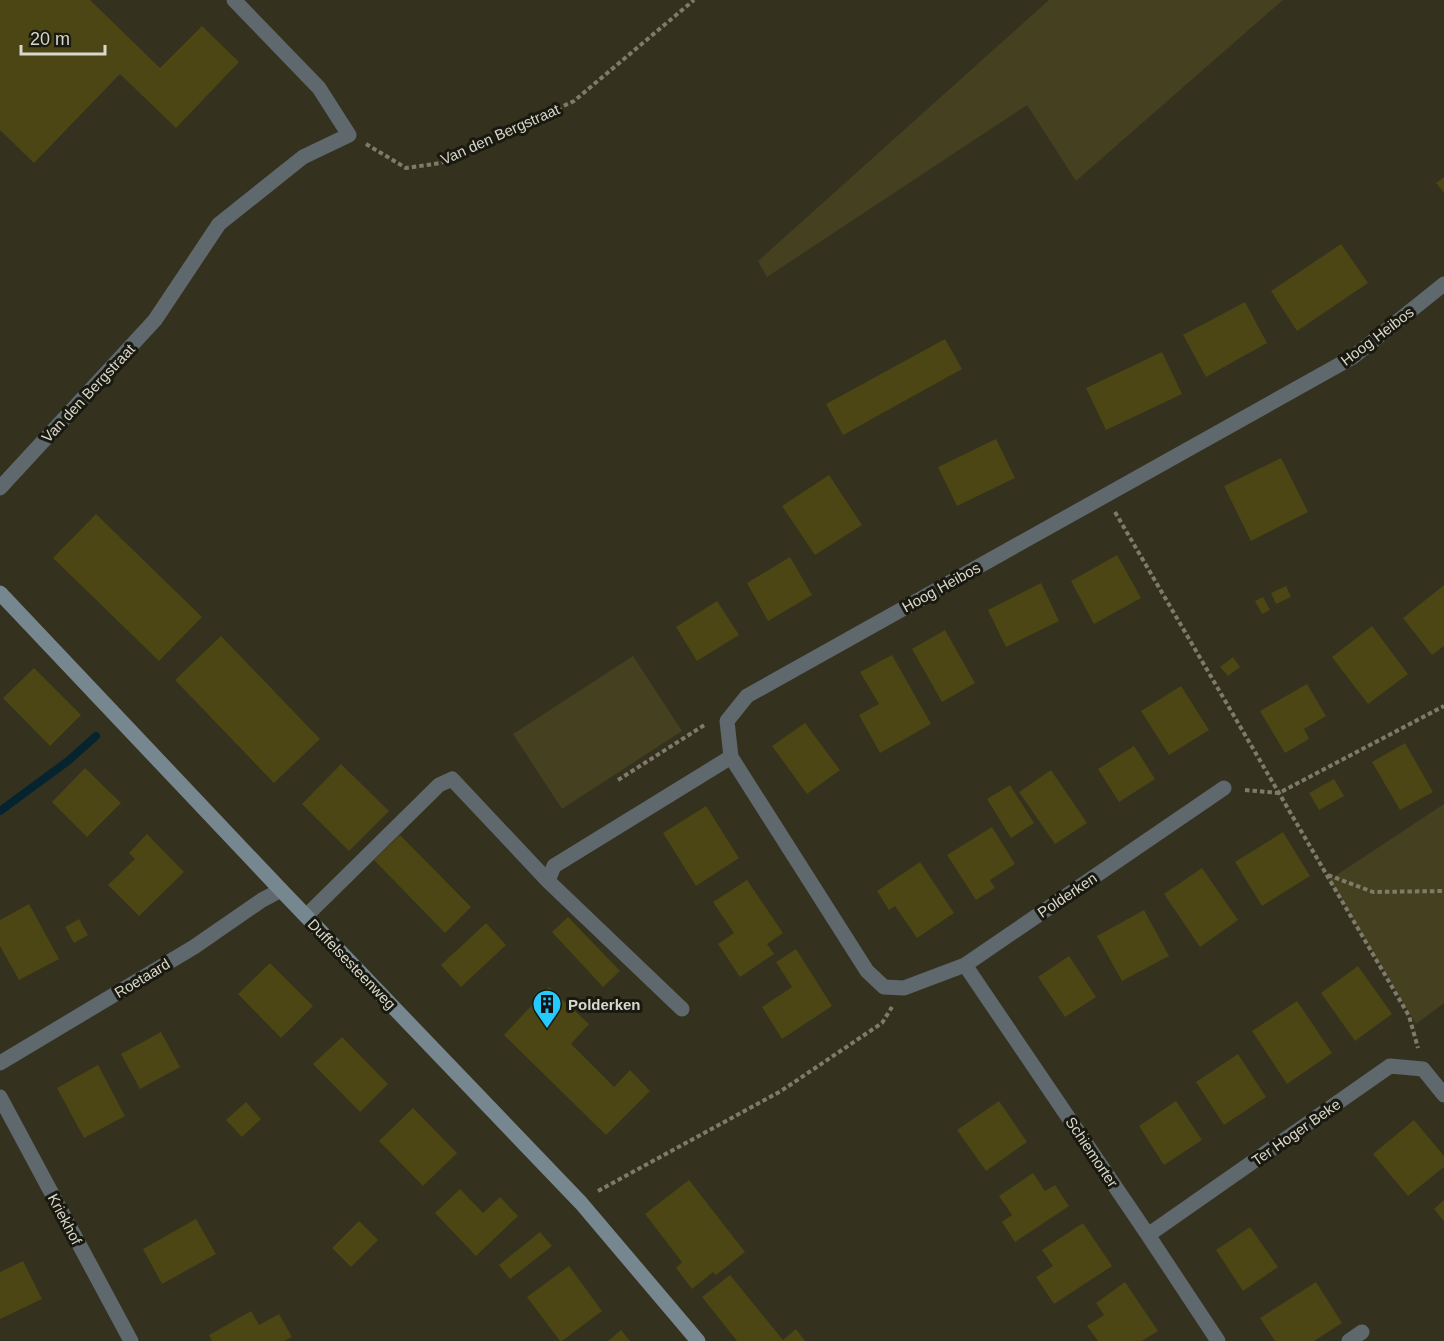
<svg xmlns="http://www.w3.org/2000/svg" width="1444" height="1341" viewBox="0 0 1444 1341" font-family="Arial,sans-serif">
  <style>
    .green { fill: #444020 }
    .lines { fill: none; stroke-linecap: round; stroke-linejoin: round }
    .stream { stroke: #06242f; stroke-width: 8 }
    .building { fill: #4c4514 }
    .path { stroke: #7d7b6b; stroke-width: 4; stroke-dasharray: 4.5 3; stroke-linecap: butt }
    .lane { stroke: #5e686d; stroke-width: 15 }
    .street { stroke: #5e686d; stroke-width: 15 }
    .secondary { stroke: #77878f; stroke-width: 15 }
    .labels { text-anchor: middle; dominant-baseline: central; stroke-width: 6; stroke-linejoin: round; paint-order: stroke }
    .street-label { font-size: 15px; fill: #d8d7cb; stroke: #1a1910 }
    .poi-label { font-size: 15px; font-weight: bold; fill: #d8d7cb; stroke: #1a1910; text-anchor: start }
  </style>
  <rect width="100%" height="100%" fill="#34311e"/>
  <path class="green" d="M1049,0H1283L1076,181L1027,105L767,277L758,261Z
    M633,656L682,731L562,809L513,734Z
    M1444,804V1003L1416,1024L1329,880Z"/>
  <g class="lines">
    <path class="stream" d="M0,811L68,761L96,736"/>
  </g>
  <path class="building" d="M0,0H90L160,68L202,26L239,62L176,128L120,74L34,163L0,130Z
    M1444,177V193L1436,183Z
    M1341,244L1368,283L1297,331L1271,291Z
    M1245,302L1267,343L1206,377L1183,335Z
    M945,339L962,369L843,435L826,404Z
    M1162,352L1182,394L1106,430L1086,388Z
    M996,439L1015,478L957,506L938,467Z
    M1281,458L1308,512L1251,541L1224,486Z
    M829,475L862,525L815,555L782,506Z
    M96,514L202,617L159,661L53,558Z
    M1117,555L1141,598L1094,624L1071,581Z
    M790,557L812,595L768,621L747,583Z
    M1041,583L1059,621L1006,647L988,610Z
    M1444,585V646L1432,655L1403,618Z
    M1286,586L1291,597L1276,604L1271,593Z
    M1263,597L1270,610L1262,614L1255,601Z
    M717,601L739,635L697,661L676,627Z
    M1372,626L1408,674L1368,704L1332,657Z
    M945,630L975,683L942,702L912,649Z
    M221,636L320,739L274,783L175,680Z
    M892,655L931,724L880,753L859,715L879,704L860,672Z
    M1233,657L1240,667L1228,676L1220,667Z
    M34,668L81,715L50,746L3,698Z
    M1307,684L1326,716L1304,729L1309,739L1285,753L1260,711Z
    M1181,686L1209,730L1169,755L1141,711Z
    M805,723L840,770L807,794L772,746Z
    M1405,743L1433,792L1400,810L1372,762Z
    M1134,746L1155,779L1119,802L1098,769Z
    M341,764L389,811L349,851L302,804Z
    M85,768L121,803L87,837L52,802Z
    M1051,770L1087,823L1055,844L1019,792Z
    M1334,779L1344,796L1319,810L1309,793Z
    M1010,785L1034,823L1011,838L987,799Z
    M706,806L739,858L696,886L663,833Z
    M992,827L1015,864L990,880L995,888L976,900L947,855Z
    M1283,832L1310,876L1262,906L1235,862Z
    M147,834L184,872L139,916L108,885L135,859L129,853Z
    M400,835L471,907L445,933L374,860Z
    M920,862L954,913L917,938L895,906L889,910L877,891Z
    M1202,868L1238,920L1200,947L1164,894Z
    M747,880L783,933L767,944L774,954L740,977L718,944L734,933L713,902Z
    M29,904L59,959L19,980L0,946V920Z
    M1144,910L1169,956L1122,981L1097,936Z
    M568,917L620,971L603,987L552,932Z
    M79,919L88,935L74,943L65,927Z
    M486,923L506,945L461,987L441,965Z
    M796,949L832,1006L782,1039L762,1007L792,987L776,962Z
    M1069,956L1096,997L1065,1017L1038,977Z
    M270,963L313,1006L281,1038L238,994Z
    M1358,966L1392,1014L1355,1041L1321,993Z
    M549,987L589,1024L571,1044L614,1087L630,1070L650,1091L606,1135L504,1035Z
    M1297,1001L1332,1053L1287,1084L1252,1031Z
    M161,1032L180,1067L140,1089L121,1054Z
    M342,1037L388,1084L360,1112L313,1064Z
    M1238,1054L1266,1097L1224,1125L1196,1082Z
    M98,1065L125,1116L84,1138L57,1088Z
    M999,1101L1027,1142L986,1171L957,1130Z
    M1176,1101L1202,1140L1164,1165L1139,1126Z
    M246,1102L261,1119L242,1137L226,1120Z
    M413,1108L457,1153L423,1186L379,1141Z
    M1414,1120L1444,1156V1167L1408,1196L1373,1154Z
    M1033,1173L1045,1191L1055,1185L1069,1206L1015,1242L1002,1222L1012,1215L999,1196Z
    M689,1180L745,1252L716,1275L713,1272L692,1289L676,1268L682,1262L645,1214Z
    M460,1189L483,1213L500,1197L518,1216L476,1256L435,1213Z
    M1444,1200V1221L1434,1209Z
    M196,1219L216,1254L162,1284L143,1249Z
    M359,1221L378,1240L351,1267L332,1248Z
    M1083,1223L1112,1266L1054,1304L1036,1277L1053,1266L1042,1250Z
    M1250,1227L1278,1267L1243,1291L1216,1250Z
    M540,1232L552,1246L510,1279L499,1265Z
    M23,1261L42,1299L0,1319V1272Z
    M569,1266L602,1311L562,1341H560L527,1297Z
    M730,1275L783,1340L796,1329L805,1341H737L702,1297Z
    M1125,1282L1158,1331L1142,1341H1098L1087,1326L1104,1315L1096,1303Z
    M1316,1282L1342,1323L1314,1341H1275L1260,1318Z
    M251,1311L259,1325L279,1314L292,1337L284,1341H212L209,1335Z
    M621,1330L630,1341H608Z"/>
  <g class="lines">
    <path class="path" d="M366,144L406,168L441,163L574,101L694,0
      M1115,512L1409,1016L1418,1048
      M618,780L706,724
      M1245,790L1279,793L1444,706
      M1328,875L1373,892L1444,891
      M598,1191L781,1091L882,1023L892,1007"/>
    <path class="lane" d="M0,488L155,320L219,224L303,157L349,135L319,88L234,0
      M306,916L439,785L452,779L548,881
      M682,1009L548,881L554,866L731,757
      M1349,1341L1362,1332"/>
    <path class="street" d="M1224,788L965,965L904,988L884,987L867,971L731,757L727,721L747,696L1353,357L1444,284
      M965,965L1148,1235L1218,1341
      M0,1063L194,947L262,900L281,890
      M0,1097L131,1341
      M1148,1235L1390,1066L1423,1069L1444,1095"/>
    <path class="secondary" d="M0,593L281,890L581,1203L698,1341"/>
  </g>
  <defs>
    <g id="building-pin" transform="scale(1.5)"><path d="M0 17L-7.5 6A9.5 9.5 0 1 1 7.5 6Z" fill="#26c9fe" stroke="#1a1910"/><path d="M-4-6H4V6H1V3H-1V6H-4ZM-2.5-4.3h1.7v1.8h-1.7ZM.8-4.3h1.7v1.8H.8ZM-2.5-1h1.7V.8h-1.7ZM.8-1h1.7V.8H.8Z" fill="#111"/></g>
  </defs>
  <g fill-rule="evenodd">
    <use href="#building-pin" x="547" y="1004"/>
  </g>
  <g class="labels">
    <g class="street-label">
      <text transform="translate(500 134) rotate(-24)">Van den Bergstraat</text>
      <text transform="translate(1377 336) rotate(-37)">Hoog Heibos</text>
      <text transform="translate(88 393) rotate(-47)">Van den Bergstraat</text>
      <text transform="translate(941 587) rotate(-29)">Hoog Heibos</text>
      <text transform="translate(1067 895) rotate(-34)">Polderken</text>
      <text transform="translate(352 964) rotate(46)">Duffelsesteenweg</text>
      <text transform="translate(142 978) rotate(-31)">Roetaard</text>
      <text transform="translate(1296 1132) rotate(-35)">Ter Hoger Beke</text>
      <text transform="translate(1092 1152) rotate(56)">Schiemorter</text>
      <text transform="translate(65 1219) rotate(62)">Kriekhof</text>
    </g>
    <g class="poi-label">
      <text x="568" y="1004">Polderken</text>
    </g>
  </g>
  <path d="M21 45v9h84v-9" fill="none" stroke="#d8d7cb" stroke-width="3"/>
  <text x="30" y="45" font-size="18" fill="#d8d7cb" stroke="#1a1910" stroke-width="4.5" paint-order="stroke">20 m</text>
</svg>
